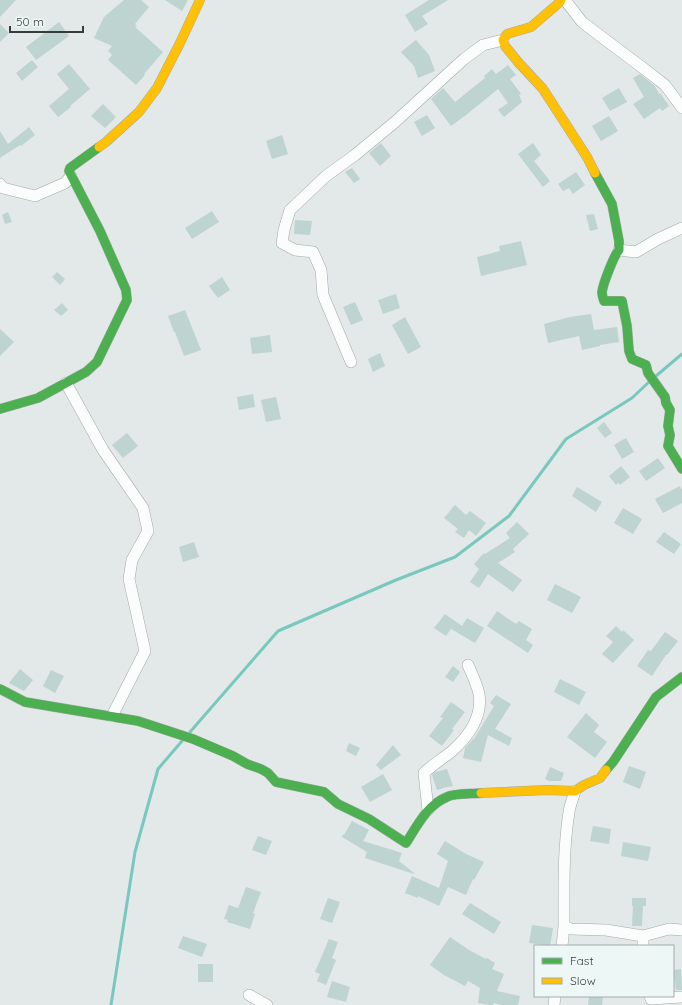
<svg xmlns="http://www.w3.org/2000/svg" width="682" height="1005" viewBox="0 0 682 1005" font-family="Quicksand,sans-serif">
  <style>
    .lines { fill: none; stroke-linecap: round; stroke-linejoin: round }
    .stream { stroke: #79c8c0; stroke-width: 3 }
    .building { fill: #bdd4d1 }
    .street-casing { stroke: #a4a9a8; stroke-width: 12 }
    .fast-casing { stroke: #a4a9a8; stroke-width: 10 }
    .slow-casing { stroke: #a4a9a8; stroke-width: 10 }
    .street { stroke: #fbfcfc; stroke-width: 11 }
    .fast { stroke: #4caf50; stroke-width: 9 }
    .slow { stroke: #ffc107; stroke-width: 9 }
  </style>
  <rect width="100%" height="100%" fill="#e3e8e8"/>
  <g class="lines">
    <path class="stream" d="M656,376L682,354
      M190,732L278,631L396,580L455,557L509,516L566,439L632,398L649,382
      M111,1005L135,852L158,769L182,741"/>
  </g>
  <path class="building" d="M0,0H16L0,17Z
    M124,0H141L149,7L135,24L137,26L135,27L163,52L144,74L145,75L136,85L108,60L112,55L108,51L112,46L94,38L104,17Z
    M165,0H188L182,11Z
    M429,0H448L422,16L428,24L415,32L405,15Z
    M59,22L69,36L36,60L26,47Z
    M0,24L9,33L0,42Z
    M416,40L429,55L435,71L418,78L414,66L401,52Z
    M32,60L38,67L22,81L16,73Z
    M69,64L90,89L70,106L71,107L58,117L49,106L69,89L57,74Z
    M508,65L516,75L510,79L521,94L519,95L522,102L504,117L498,110L508,103L498,89L466,115L451,126L431,99L443,88L455,102L485,78L484,76L492,69L496,74Z
    M640,74L655,86L659,94L660,93L669,106L662,111L660,108L644,119L633,104L644,97L633,78Z
    M619,88L627,102L610,111L602,98Z
    M103,104L116,117L105,128L91,116Z
    M427,115L435,128L422,136L414,122Z
    M609,116L618,131L601,141L592,126Z
    M29,127L35,135L21,146L20,145L0,158V131L8,144Z
    M282,135L288,154L272,159L266,141Z
    M381,143L391,156L380,166L369,153Z
    M533,143L541,155L534,161L550,181L543,187L518,154Z
    M352,168L360,179L354,183L345,172Z
    M576,172L585,185L573,194L569,188L563,191L558,184Z
    M212,211L219,222L192,239L185,228Z
    M8,212L12,222L5,224L2,215Z
    M594,214L598,229L590,231L586,215Z
    M295,220L312,221L310,235L294,234Z
    M521,241L527,265L481,276L477,257L500,251L499,246Z
    M57,272L65,279L60,285L52,277Z
    M222,277L230,290L218,298L209,286Z
    M396,294L400,308L383,314L378,300Z
    M355,302L363,320L351,325L343,307Z
    M62,303L68,310L61,316L54,310Z
    M185,310L201,350L184,356L175,332H174L168,316Z
    M591,314L594,330L617,327L619,342L600,345V346L582,350L579,336L548,343L544,324L570,317Z
    M405,317L421,347L408,354L392,325Z
    M0,329L14,342L0,356Z
    M270,335L272,352L252,354L250,338Z
    M380,353L385,366L373,372L368,359Z
    M253,394L255,407L239,410L237,397Z
    M276,397L281,419L266,422L261,400Z
    M604,422L612,433L605,438L597,428Z
    M127,433L138,446L123,458L112,445Z
    M626,438L634,452L622,459L614,445Z
    M658,458L665,468L646,481L639,471Z
    M621,466L630,477L620,485L618,483L616,485L609,476Z
    M680,486L682,490V503L663,513L655,499Z
    M577,487L602,502L596,512L572,496Z
    M455,505L466,515L470,511L486,523L476,536L469,530L464,538L455,532L458,529L444,518Z
    M623,508L642,519L633,534L614,523Z
    M517,522L529,534L513,549L515,552L498,563L522,580L513,592L488,574L479,588L470,582L479,569L474,564L484,553L485,554L510,538L506,533Z
    M664,532L681,544L674,554L656,542Z
    M194,542L199,557L183,562L179,547Z
    M555,584L581,597L572,613L547,600Z
    M497,611L516,624L519,621L532,629L526,640L533,645L528,653L487,626Z
    M445,614L462,626L467,618L484,628L475,643L451,629L446,636L434,628Z
    M616,626L622,632L623,630L634,640L613,663L602,654L613,642L606,636Z
    M665,632L678,641L667,655H666L652,676L637,666L648,650L651,651Z
    M453,666L460,672L453,682L445,677Z
    M20,669L33,680L24,691L9,683Z
    M51,670L64,676L55,693L43,686Z
    M560,679L586,692L579,705L554,692Z
    M496,695L511,704L495,729L512,738L509,746L488,735L481,762L463,758L465,748L473,739H474L494,706L490,703Z
    M451,702L465,712L452,729L454,730L442,746L429,736L443,718L440,717Z
    M586,713L599,725L594,732L607,742L595,758L567,737Z
    M349,743L360,748L356,756L346,751Z
    M393,745L401,755L381,770L376,765Z
    M629,766L646,772L640,789L623,782Z
    M550,767L564,773L561,781H549L545,779Z
    M447,769L453,786L447,787L437,790L432,775L435,772Z
    M383,774L392,790L370,802L361,787Z
    M352,821L369,830L363,841L402,853L399,861L414,873V874L365,858L367,852L342,837L343,834L344,835Z
    M593,826L611,829L609,844L590,841Z
    M258,836L272,841L266,855L252,850Z
    M445,841L466,854L484,862L474,880L473,879L466,895L448,887L439,906L418,896V898L405,893L412,876L439,888L448,861L437,854Z
    M623,842L651,847L648,861L621,856Z
    M246,887L261,892L253,913L255,914L250,929L227,922L228,920L224,919L229,905L238,908Z
    M328,898L340,902L332,923L320,919Z
    M632,898H646V906H643L642,926H632L633,906H632Z
    M470,903L501,922L494,934L462,914Z
    M532,925L553,928L550,946L529,943Z
    M183,936L207,944L202,957L178,948Z
    M450,937L469,950L486,959L487,958L495,963L492,969L504,974L497,991L520,996L518,1005H502L494,1003L493,1005H490L478,1003L480,988L468,981L465,986L444,975L430,965Z
    M329,939L338,942L332,958L336,960L326,985L317,981L320,974L315,972Z
    M198,964H213V982H198Z
    M681,969L682,990H676L673,970Z
    M332,981L350,987L346,1002L327,997Z
    M589,996L603,997L602,1005H588Z"/>
  <g class="lines">
    <g class="street-casing">
      <path id="street" d="M565,0L582,22L607,41L643,68L665,85L682,108
        M0,184L3,188L35,196L65,183L71,176
        M619,250L636,252L658,239L682,228
        M351,362L323,295L321,270L313,252L295,250L282,243L284,230L290,210L307,194L326,176L355,155L395,122L464,59L483,45L503,40
        M66,383L103,450L143,508L148,531L132,560L129,579L145,651L112,716
        M575,791C573,798 570,805 569,812C563,850 564,888 564,926L571,929L606,930L643,936L669,929L682,930
        M428,810L424,773C432,765 442,759 451,752C468,737 483,718 479,694C477,684 472,674 468,665
        M643,936V946
        M562,946L564,926
        M249,995L267,1005
        M650,996L651,999L682,997
        M554,1005L555,996"/>
    </g>
    <g class="fast-casing">
      <path id="fast" d="M595,173L612,204L619,241V250C614,255 603,284 602,292C602,294 603,298 604,301H622L627,326L629,351L632,359L646,365L648,373L665,397L666,403L670,410L668,426L670,435L668,446L682,469
        M0,409L38,398L86,372L97,362L127,300L126,290L100,231L69,171L70,168L99,147
        M0,689L25,702L138,721L193,739L233,756L247,764L261,769L268,773L276,782L324,792L338,804L369,819L406,843C417,826 427,805 447,797C454,793 473,794 481,793
        M606,770L613,762L656,697L682,677"/>
    </g>
    <g class="slow-casing">
      <path id="slow" d="M561,0L560,2L531,27L507,34L503,40L505,46L518,62L543,89L587,157L595,173
        M99,147L106,142L139,112L157,88L180,43L200,0
        M481,793L547,790L575,791L584,785L600,778L606,770"/>
    </g>
    <use href="#street" class="street"/>
    <use href="#fast" class="fast"/>
    <use href="#slow" class="slow"/>
  </g>
  <rect x="534" y="945" width="140" height="52" fill="#edf8f6" stroke="#a4adab"/>
  <rect x="542" y="958" width="20" height="6" fill="#4caf50" stroke="#a4adab"/>
  <text x="570" y="965" font-size="12" fill="#373c3b">Fast</text>
  <rect x="542" y="978" width="20" height="6" fill="#ffc107" stroke="#a4adab"/>
  <text x="570" y="985" font-size="12" fill="#373c3b">Slow</text>
  <path d="M10 26v6h73v-6" fill="none" stroke="#373c3b" stroke-width="2"/>
  <text x="16" y="26" font-size="12" fill="#373c3b" stroke="#edf8f6" stroke-width="3" paint-order="stroke">50 m</text>
</svg>
